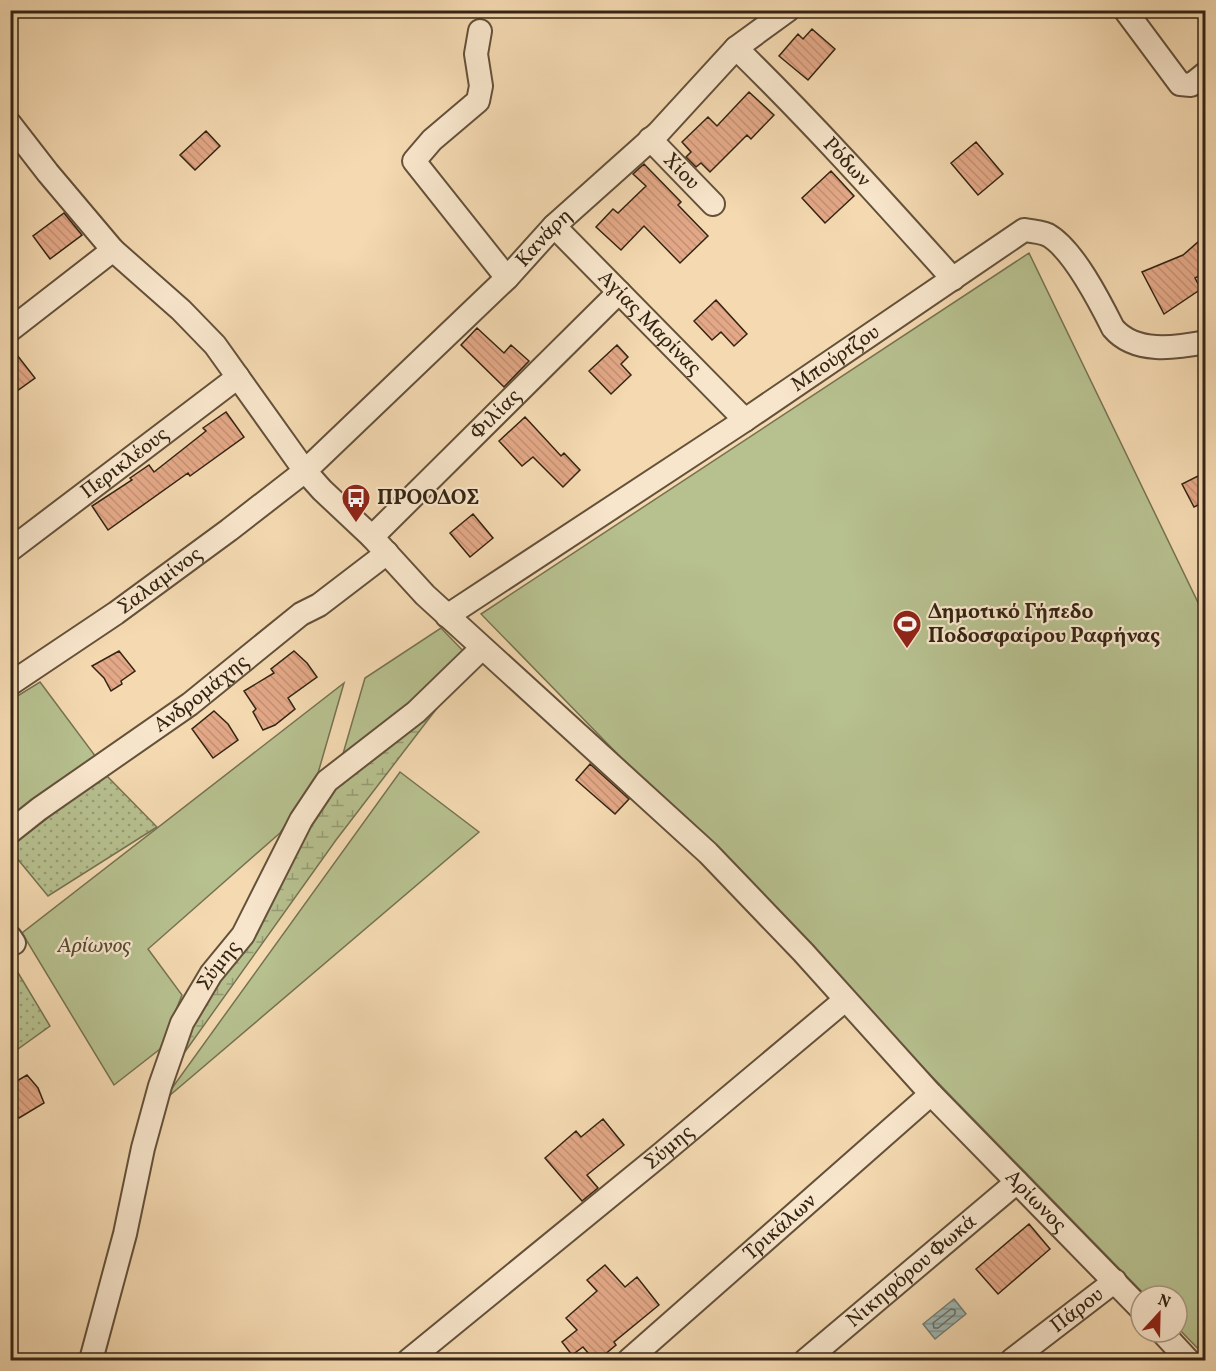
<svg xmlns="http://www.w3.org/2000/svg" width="1216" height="1371" viewBox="0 0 1216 1371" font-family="Vollkorn,serif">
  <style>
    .grass { fill: url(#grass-dots); stroke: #767251; stroke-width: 1.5 }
    .wetland { fill: url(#wetland-marsh); stroke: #767251; stroke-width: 1.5 }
    .park { fill: #b7c08f; stroke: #767251; stroke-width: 1.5 }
    .water { fill: url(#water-rules); stroke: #747d74; stroke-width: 1.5 }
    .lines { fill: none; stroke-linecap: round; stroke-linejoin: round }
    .shore { stroke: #6a6e64; stroke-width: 1.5 }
    .building { fill: url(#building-back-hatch); stroke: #342413; stroke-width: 1.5 }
    .minor-casing { stroke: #64513a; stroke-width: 26 }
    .minor { stroke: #f8e6cc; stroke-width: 22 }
    .labels { text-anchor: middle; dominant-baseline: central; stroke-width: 4.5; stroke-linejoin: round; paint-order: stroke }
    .street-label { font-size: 21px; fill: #342413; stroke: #f8e6cc }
    .poi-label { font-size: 21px; font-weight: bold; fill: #342413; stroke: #f8e6cc; text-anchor: start }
    .park-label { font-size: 21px; font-style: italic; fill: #554b32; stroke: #f8e6cc }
  </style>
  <defs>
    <pattern id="grass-dots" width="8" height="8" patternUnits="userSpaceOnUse" patternTransform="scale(1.5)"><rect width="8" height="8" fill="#b7c08f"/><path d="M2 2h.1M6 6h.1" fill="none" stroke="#969c74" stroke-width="1.8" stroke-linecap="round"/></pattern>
    <pattern id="wetland-marsh" width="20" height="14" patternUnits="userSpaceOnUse" patternTransform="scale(1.5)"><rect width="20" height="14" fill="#b7c08f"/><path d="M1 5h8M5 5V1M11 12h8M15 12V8" fill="none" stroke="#969c74"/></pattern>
    <pattern id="water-rules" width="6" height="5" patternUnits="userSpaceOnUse" patternTransform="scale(1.5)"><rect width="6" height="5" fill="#9fb8b5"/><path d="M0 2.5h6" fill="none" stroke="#829592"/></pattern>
    <pattern id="building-back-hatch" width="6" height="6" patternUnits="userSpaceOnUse" patternTransform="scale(1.5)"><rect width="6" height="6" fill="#e3a887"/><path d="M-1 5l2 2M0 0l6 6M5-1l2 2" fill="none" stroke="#c39074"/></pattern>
  </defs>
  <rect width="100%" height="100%" fill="#f4d9b1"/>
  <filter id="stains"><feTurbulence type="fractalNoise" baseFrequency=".00333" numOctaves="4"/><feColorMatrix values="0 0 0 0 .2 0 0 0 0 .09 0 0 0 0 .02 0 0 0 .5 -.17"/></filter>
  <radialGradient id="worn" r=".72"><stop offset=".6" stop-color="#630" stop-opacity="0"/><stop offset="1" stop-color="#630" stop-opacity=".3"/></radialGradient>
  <path class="grass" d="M105,774L157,827L48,896L11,851V846Z
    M11,961L50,1026L11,1054H10Z"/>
  <path class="wetland" d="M444,699L336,840L172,1070L201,1005L252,938L331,787Z"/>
  <path class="park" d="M1029,253L1205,617V1356L1177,1327V1296H1146L481,614Z
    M441,628L466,654L340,764L365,678Z
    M40,682L96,757L11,821V700Z
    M344,683L316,780L280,833L148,949L182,995L160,1049L114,1085L22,933Z
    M400,772L479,832L162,1102Z"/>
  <path class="water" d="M954,1299L966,1314L935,1339L923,1324Z"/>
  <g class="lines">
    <path class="shore" d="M951,1309L955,1310V1314L938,1328H934L933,1323Z"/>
  </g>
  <path class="building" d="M812,29L835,49L808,80L779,56L798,34L803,39Z
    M749,92L774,115L751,139L747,135L710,172L701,163L696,167L686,157L691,152L682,142L708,117L717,126Z
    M206,131L220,146L195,170L180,155Z
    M976,142L1003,174L978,195L951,163Z
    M644,164L681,202L678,205L708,236L680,263L644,226L621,250L596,227L613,209L618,213L646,186L633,174Z
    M831,171L854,196L825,223L802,198Z
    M64,213L82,235L50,259L33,236Z
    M1206,235V272L1195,278L1201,289L1164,314L1142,272L1183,255Z
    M716,300L747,334L734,346L721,332L712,340L694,321Z
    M477,328L504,353L511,345L529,361L504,387L461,345Z
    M617,345L628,357L621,364L631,375L611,394L589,371Z
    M10,346L35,378L10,396Z
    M226,412L244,437L190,476L188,473L108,530L92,506L132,480L130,478L149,465L154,472L206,431L203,428Z
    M525,417L561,456L564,453L580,470L563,487L533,457L522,466L499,441Z
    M1206,472V501L1194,507L1182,484Z
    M473,514L493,538L470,557L450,533Z
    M119,651L135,671L121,681L122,684L111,691L104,678L92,666Z
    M294,651L307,663L317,677L288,698L295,709L275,725L263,730L253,712L256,709L244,691L274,673L271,669Z
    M214,711L228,724L238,740L213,758L192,729Z
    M590,764L629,799L615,814L576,780Z
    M27,1075L38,1088L44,1103L19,1118L10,1110V1085Z
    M603,1119L624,1145L587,1175L598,1188L582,1201L545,1158L576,1131L581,1137Z
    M1029,1224L1050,1249L998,1294L976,1269Z
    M605,1265L625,1287L637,1277L659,1305L614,1342L616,1345L598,1360H594L583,1347L572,1355L562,1342L577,1330L566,1318L597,1291L587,1280Z"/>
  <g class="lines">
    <g class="minor-casing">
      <g id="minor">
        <path d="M1125,10L1180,84L1191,85L1206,73"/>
        <path d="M480,31L476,54L481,86L478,101L432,140L414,161L507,278"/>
        <path id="s1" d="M736,48C812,122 882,200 953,279"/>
        <path id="s2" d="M10,124L48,173L113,250L181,310L215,345L305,471L322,490L372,537L425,595L708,853L803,952L931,1094L1141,1309"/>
        <path id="s3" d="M650,139L713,204"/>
        <path id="s4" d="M554,226L745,420"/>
        <path d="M10,330L113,250"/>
        <path id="s5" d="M372,537L619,292"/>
        <path id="s6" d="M10,550L238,377"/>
        <path id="s7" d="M447,616L745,420L1024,230C1032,231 1041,232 1048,235C1073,249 1100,302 1113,328C1135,354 1175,348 1206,342"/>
        <path id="s8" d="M10,684L116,613L229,530L305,471L507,278L554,226L658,133L736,48L788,10"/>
        <path id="s9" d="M10,832L39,809L190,704L301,614L319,605L387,553"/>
        <path d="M10,937L14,943"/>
        <path d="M1162,1332L1188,1360"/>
        <path id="s10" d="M91,1360L125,1234L143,1148L160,1086L182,1023L211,974L243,935L301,820L327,781L416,712L482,648"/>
        <path id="s11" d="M409,1360L660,1155L845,1000"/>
        <path id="s12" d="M629,1360L931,1094"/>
        <path id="s13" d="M806,1360L1017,1182"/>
        <path id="s14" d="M1012,1360L1115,1281"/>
      </g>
    </g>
    <use href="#minor" class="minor"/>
  </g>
  <defs>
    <g id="bus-pin" transform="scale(1.5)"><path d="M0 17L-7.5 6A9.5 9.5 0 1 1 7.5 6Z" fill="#8f2418" stroke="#f8e6cc"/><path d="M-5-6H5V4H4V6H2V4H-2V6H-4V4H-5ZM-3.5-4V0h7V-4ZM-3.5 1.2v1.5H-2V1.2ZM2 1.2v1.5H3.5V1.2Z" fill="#fff"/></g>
    <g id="stadium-pin" transform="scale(1.5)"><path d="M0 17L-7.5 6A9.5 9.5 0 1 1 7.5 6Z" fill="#8f2418" stroke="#f8e6cc"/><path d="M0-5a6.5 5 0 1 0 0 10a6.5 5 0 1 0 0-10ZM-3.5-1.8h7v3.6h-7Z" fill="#fff"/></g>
  </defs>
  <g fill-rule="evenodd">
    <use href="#bus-pin" x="356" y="498"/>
    <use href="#stadium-pin" x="907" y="624"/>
  </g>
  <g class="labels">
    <g class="street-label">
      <text stroke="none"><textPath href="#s1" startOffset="159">Ρόδων</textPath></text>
      <text stroke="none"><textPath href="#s3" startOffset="45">Χίου</textPath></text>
      <text stroke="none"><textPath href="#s8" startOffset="698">Κανάρη</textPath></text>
      <text stroke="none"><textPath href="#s4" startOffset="136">Αγίας Μαρίνας</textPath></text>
      <text stroke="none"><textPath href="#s7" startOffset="466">Μπούρτζου</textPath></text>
      <text stroke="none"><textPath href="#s5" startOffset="174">Φιλίας</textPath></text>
      <text stroke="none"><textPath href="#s6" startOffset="144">Περικλέους</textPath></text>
      <text stroke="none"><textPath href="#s8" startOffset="182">Σαλαμίνος</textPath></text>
      <text stroke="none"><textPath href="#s9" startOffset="236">Ανδρομάχης</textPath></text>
      <text stroke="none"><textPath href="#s10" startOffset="418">Σύμης</textPath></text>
      <text stroke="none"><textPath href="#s11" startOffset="336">Σύμης</textPath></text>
      <text stroke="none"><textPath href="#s2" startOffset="1491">Αρίωνος</textPath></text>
      <text stroke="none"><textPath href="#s12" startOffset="201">Τρικάλων</textPath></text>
      <text stroke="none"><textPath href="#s13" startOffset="138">Νικηφόρου Φωκά</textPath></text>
      <text stroke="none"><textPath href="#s14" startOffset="82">Πάρου</textPath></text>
    </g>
    <g class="poi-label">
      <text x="377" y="498">ΠΡΟΟΔΟΣ</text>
      <text x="928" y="612">Δημοτικό Γήπεδο<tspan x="928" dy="24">Ποδοσφαίρου Ραφήνας</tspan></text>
    </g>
    <g class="park-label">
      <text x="94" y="946">Αρίωνος</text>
    </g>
  </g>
  <rect width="1216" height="1371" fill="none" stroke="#f4d9b1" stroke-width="36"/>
  <rect x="12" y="12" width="1192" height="1347" fill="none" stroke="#342413" stroke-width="3"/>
  <rect x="18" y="18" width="1180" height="1335" fill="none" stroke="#342413" stroke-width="1.5"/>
  <g transform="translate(1159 1314) rotate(22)"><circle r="28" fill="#f8e6cc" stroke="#aa9882" stroke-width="1.5"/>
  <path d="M0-4.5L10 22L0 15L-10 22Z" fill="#8f2418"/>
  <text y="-9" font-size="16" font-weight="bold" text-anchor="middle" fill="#342413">N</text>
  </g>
  <rect width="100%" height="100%" filter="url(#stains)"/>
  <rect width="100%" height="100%" fill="url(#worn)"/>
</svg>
